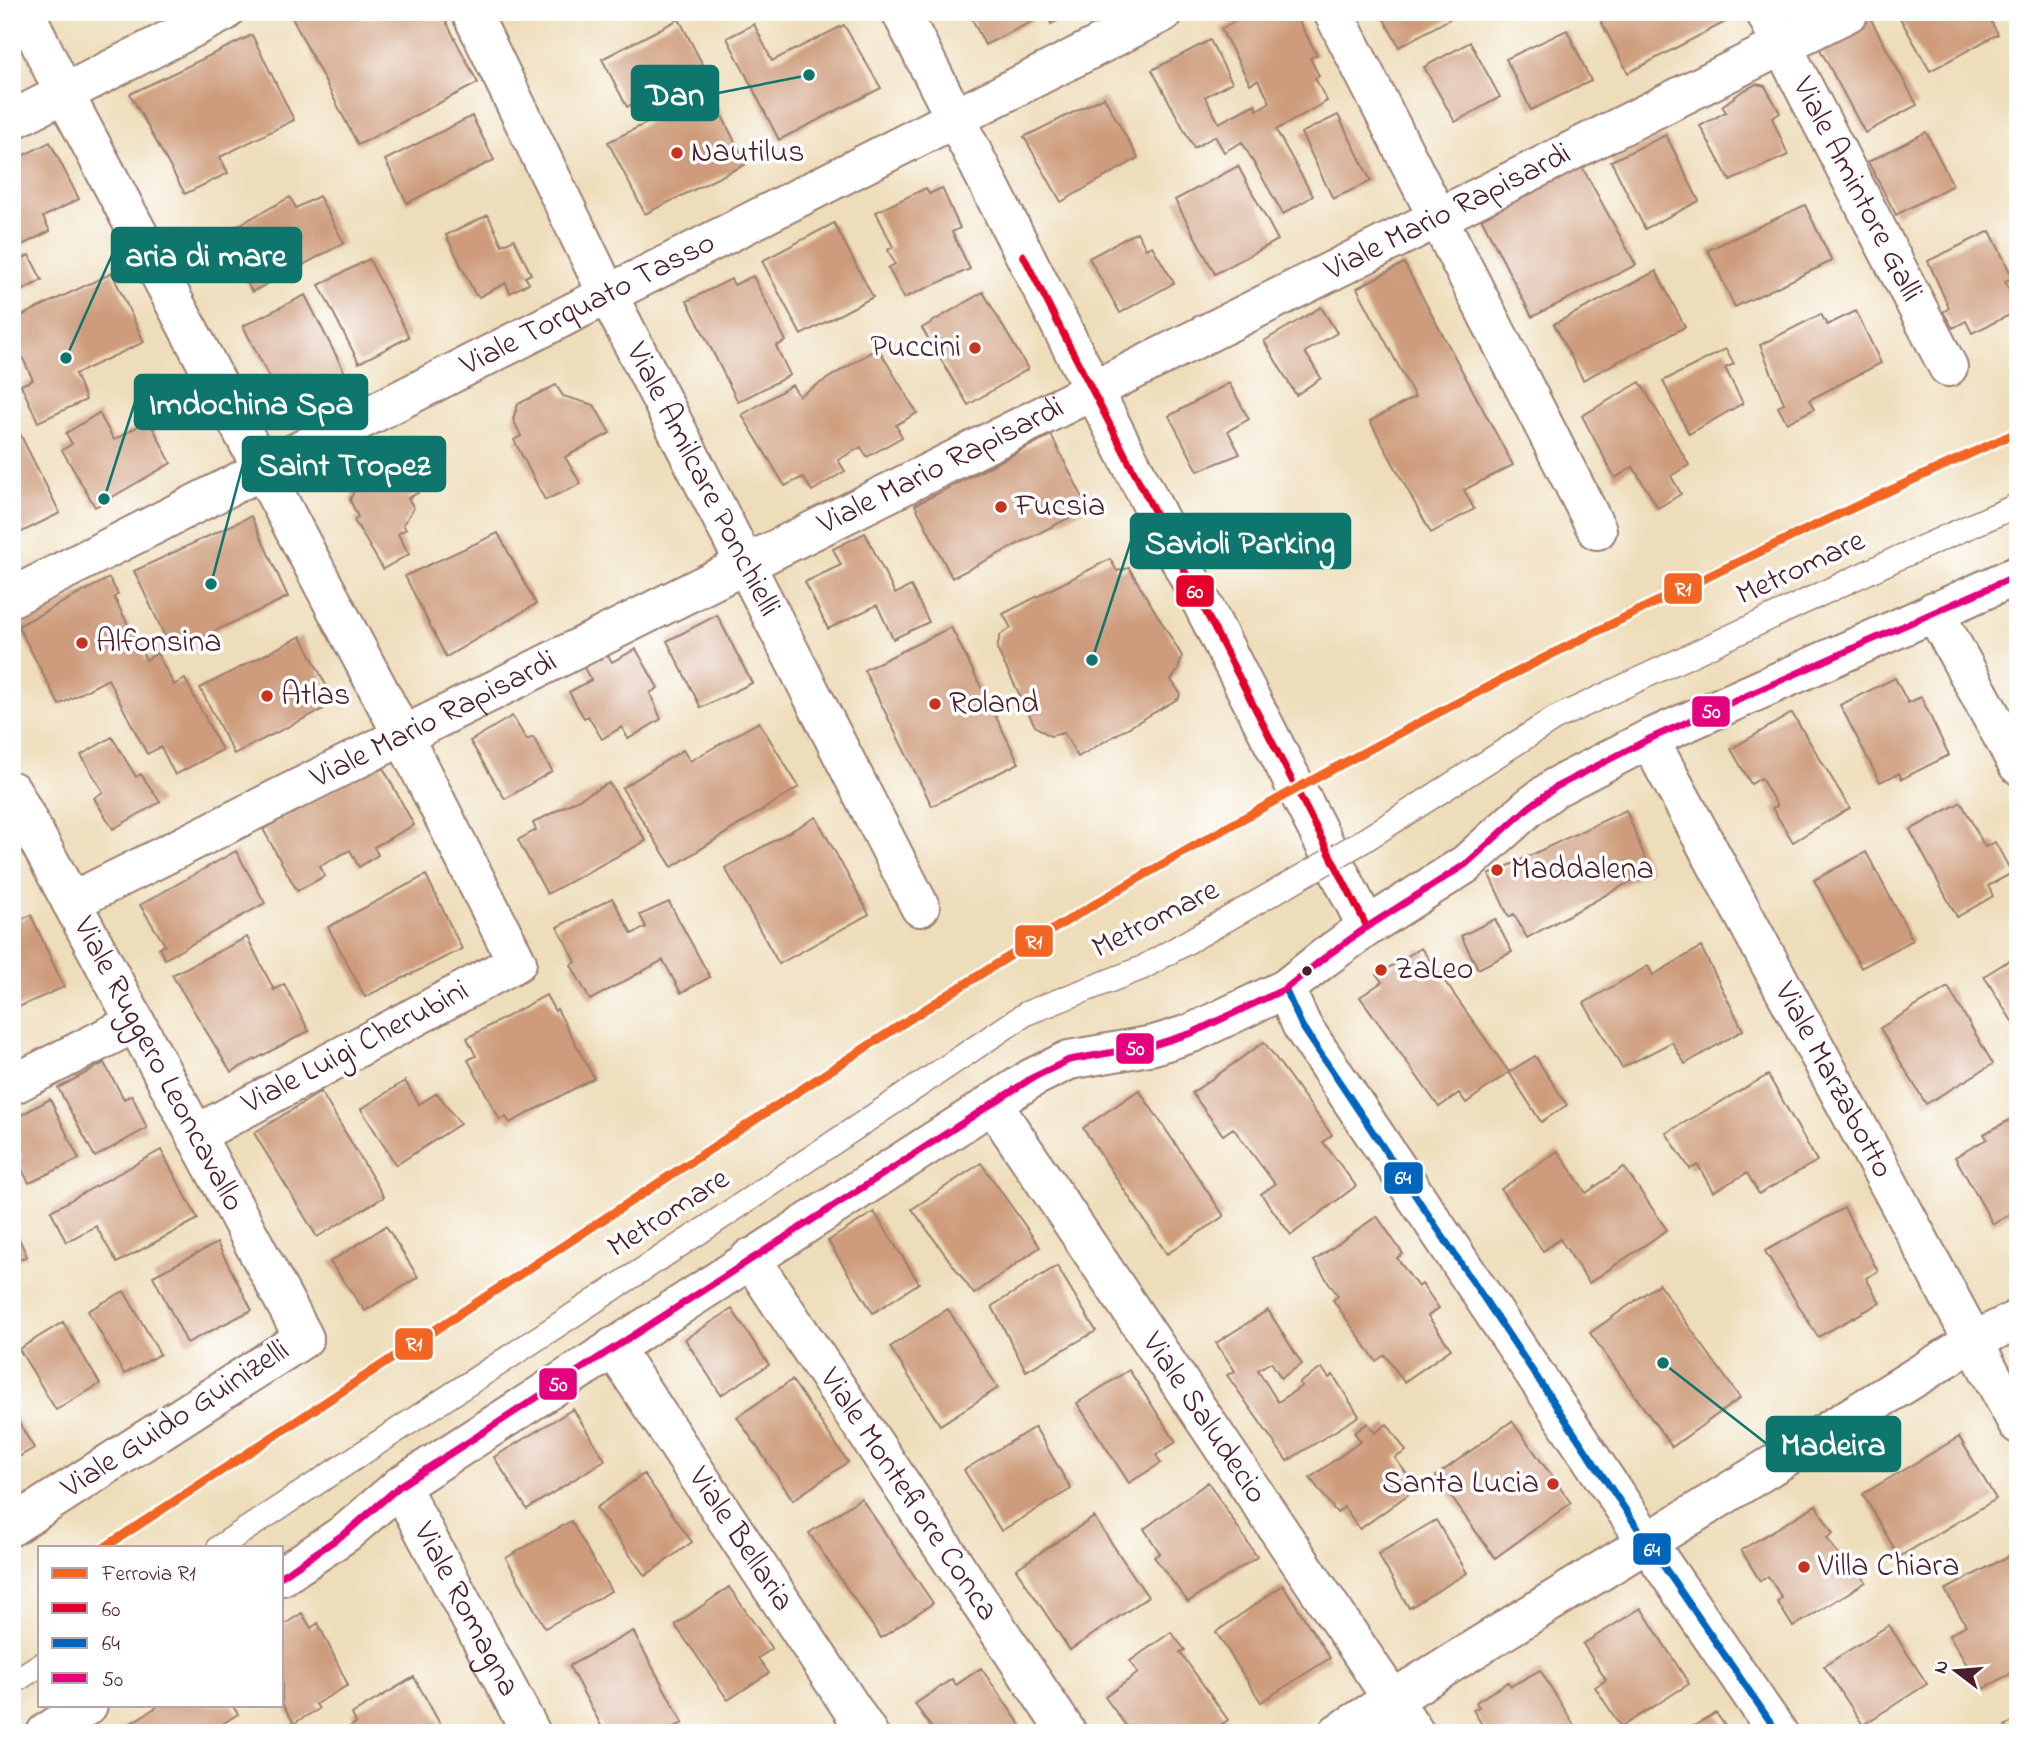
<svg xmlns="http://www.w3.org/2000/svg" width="2030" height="1745" viewBox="0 0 2030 1745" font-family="'Indie Flower',sans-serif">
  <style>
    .building { fill: #ce9c7c }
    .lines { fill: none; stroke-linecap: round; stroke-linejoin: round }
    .lane-casing { stroke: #9c7e72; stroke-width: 26 }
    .street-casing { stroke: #9c7e72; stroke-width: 42 }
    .lane { stroke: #fff; stroke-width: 23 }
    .street { stroke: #fff; stroke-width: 38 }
    .lane-bridge-casing { stroke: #9c7e72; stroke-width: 26; stroke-linecap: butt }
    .lane-bridge { stroke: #fff; stroke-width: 23 }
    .bus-1-casing { stroke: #fff; stroke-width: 12 }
    .bus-2-casing { stroke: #fff; stroke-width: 12 }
    .bus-3-casing { stroke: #fff; stroke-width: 12 }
    .bus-1 { stroke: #e4002b; stroke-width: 7 }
    .bus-2 { stroke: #0065bd; stroke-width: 7 }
    .bus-3 { stroke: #e5007d; stroke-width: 7 }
    .rail-1-casing { stroke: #fff; stroke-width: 14 }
    .rail-1 { stroke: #f26522; stroke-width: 9 }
    .poi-dot { fill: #c8321e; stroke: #fff; stroke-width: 2.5 }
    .bus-dot { fill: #4a1f2b; stroke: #fff; stroke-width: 2.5 }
    .labels { text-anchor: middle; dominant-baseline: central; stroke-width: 7; stroke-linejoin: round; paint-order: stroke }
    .poi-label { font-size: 32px; fill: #4a1f2b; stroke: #fff; text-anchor: start }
    .street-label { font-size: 32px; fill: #4a1f2b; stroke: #fff }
    .leader { fill: none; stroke: #0f766e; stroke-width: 2.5 }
    .callout-dot { fill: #0f766e; stroke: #fff; stroke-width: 2.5 }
    .callout { fill: #0f766e; stroke: #0f766e; stroke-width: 2.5 }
    .callout-label { font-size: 33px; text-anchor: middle; font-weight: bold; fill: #fff }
    .line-badge { stroke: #fff; stroke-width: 2.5 }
    .badge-label { font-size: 19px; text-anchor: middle; font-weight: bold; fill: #fff }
  </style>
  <rect width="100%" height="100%" fill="#fff"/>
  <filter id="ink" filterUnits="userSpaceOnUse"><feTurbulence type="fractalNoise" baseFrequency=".0143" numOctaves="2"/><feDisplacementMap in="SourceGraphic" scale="14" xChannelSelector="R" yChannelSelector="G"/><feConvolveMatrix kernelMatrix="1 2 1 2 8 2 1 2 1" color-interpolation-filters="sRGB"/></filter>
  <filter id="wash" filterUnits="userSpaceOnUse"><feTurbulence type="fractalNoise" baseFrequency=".00686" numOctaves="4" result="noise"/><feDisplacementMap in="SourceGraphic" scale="28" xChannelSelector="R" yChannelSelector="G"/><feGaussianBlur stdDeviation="1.57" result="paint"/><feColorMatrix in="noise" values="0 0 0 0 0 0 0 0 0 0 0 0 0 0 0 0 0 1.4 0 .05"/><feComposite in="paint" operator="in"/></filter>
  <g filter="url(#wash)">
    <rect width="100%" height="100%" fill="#eeddba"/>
    <g id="blocks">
      <path class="building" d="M289,12H441L478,83L358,145Z
        M950,12H1074L1051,24L1047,14L985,45L969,13L954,20Z
        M1252,12H1294L1317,55L1310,58L1319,76L1315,78L1327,101L1276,130L1313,196L1283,214L1242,142L1224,152L1215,136L1194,148L1152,70L1210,40L1232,82L1205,97L1219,123L1255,104L1257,110L1270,102L1258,80L1250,84L1221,29Z
        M1380,12H1462L1399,47Z
        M1596,12H1724L1729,20L1628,73Z
        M1910,12H1986L1998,34L1930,71L1900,18Z
        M1869,16L1917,105L1865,133L1817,44Z
        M679,19L704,67L627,107L602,59Z
        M754,24L772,61L844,25L881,88L779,140L727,38Z
        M1567,30L1591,81L1531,110L1506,59Z
        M252,35L294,120L220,157L228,173L185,194L130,94Z
        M1470,42L1500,97L1455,122L1424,67Z
        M1756,84L1765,86L1780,113L1772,118L1788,155L1730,181L1700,126L1726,112L1722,106L1741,92Z
        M710,92L746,164L645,214L608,142Z
        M1104,97L1138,158L1061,202L1024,137Z
        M1338,115L1371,181L1333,199L1301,133Z
        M472,116L494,160L407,203L385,160Z
        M1926,132L1953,185L1896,215L1868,162Z
        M1666,135L1699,201L1645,229L1611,161Z
        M50,142L79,199L43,217L50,231L18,247L12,238V161Z
        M1575,154L1636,265L1532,317L1474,204Z
        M1238,166L1278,240L1215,274L1175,200Z
        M926,188L929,194L942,188L960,228L952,232L970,269L904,298L888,268L895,264L888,250L893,247L876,212Z
        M319,196L344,243L252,292L233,256L241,252L228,231L290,197L296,208Z
        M1805,205L1832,261L1735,307L1708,250Z
        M488,215L502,245L514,239L531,274L525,277L529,283L510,293L506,283L479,297L475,294L446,235Z
        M834,223L873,297L801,335L762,261Z
        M1990,231L2013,278L2005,281L2018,306V311L1972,333L1966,321L1953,328L1943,312L1949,308L1928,261Z
        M1137,232L1146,249L1152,246L1174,283L1120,313L1089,258Z
        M29,255L42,280L12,296V264Z
        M369,259L409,337L359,363L319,285Z
        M1404,263L1513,465L1464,490L1474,509L1431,533L1370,421L1415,397L1357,288Z
        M1656,271L1685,327L1583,380L1554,324Z
        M112,273L144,342L75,374L86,400L38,422L21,385L33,380L12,335V320Z
        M753,276L786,341L776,346L790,375L738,402L687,301L731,279L734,285Z
        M983,292L1028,369L968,405L922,328Z
        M305,295L345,373L283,404L243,326Z
        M1321,307L1337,333L1305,352L1321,378L1296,395L1264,341Z
        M1856,311L1881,363L1809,400L1814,409L1787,423L1778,407L1784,403L1760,345L1821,314L1827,325Z
        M878,348L917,413L896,425L902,437L867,457L861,447L838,460L845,471L812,491L803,477L785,486L742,415L792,385L799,396Z
        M1726,349L1734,364L1725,368L1743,403L1689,434L1663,381Z
        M1640,382L1689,465L1671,476L1681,494L1658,508L1633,467L1615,478L1582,416Z
        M1229,383L1249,419L1228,431L1240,454L1198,471L1169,416Z
        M556,385L563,396L594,405L610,433L565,457L581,484L545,500L514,440L521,436L513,419L518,404Z
        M99,413L114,440L149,420L171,463L95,507L62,450L72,444L66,433Z
        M12,418L60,513L12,537Z
        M1051,435L1088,508L952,578L915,505Z
        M400,462L418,493L408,498L414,508L403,525L406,529L398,534L409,554L383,569L354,520L358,517L350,500L357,484Z
        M251,516L288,597L172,651L134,571Z
        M498,533L536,604L446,657L405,576Z
        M865,533L895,594L911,586L929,622L893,639L877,605L828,629L805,582L841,565L833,549Z
        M1110,559L1117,571L1129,568L1182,656L1178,670L1171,680L1180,693L1179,698L1078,757L1064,733L1050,736L1035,726L997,649L1000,635L1011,628L1003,614Z
        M109,578L118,594L114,597L146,660L157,653L174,685L185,679L222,750L175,775L161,747L147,754L108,679L59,705L18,626Z
        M717,615L752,683L701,708L667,641Z
        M951,627L1019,763L932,806L864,670Z
        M301,636L335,703L234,754L200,688Z
        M636,649L658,688L650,693L661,719L628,739L622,727L602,739L588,716L584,718L569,692L591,680L584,668L607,654L612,662Z
        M1895,678L1908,703L1921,697L1949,755L1902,779L1899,773L1880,782L1840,705Z
        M1792,713L1850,808L1793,842L1772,808L1777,806L1761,778L1751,784L1731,749Z
        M512,716L527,740L533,737L552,771L505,799L470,741Z
        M759,722L799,787L672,867L622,788L683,750L690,761Z
        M112,737L136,777L141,774L160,802L113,829L94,798L103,792L81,755Z
        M381,764L414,825L374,847L378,855L359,867L350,850L320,866L325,876L297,891L263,829Z
        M609,783L646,841L547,894L518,840L536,830L533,823Z
        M1961,802L1985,847L1995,842L2012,873L1988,886L1993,896L1957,917L1910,830Z
        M1626,810L1650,871L1527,938L1514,914L1509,917L1489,875Z
        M816,817L869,914L779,964L725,868Z
        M236,851L265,903L165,959L159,948L165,945L140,905Z
        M1866,852L1913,940L1861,968L1814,880Z
        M426,875L462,949L365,997L328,927Z
        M612,898L632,934L646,927L640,915L669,902L710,977L681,993L663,960L590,1000L571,965L576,962L557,927Z
        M31,915L64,987L12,1010V923Z
        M1495,919L1512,952L1478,969L1461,936Z
        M247,937L274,990L284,984L309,1031L231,1072L172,975Z
        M1701,947L1743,1030L1685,1064L1672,1042L1622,1068L1584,1003L1648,966L1653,975Z
        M1421,948L1509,1072L1466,1103L1459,1093L1439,1107L1360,997L1382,982L1377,975Z
        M2018,955V1031L1984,976Z
        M1948,987L1993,1064L1926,1104L1880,1028Z
        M546,995L555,1011L557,1009L594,1078L510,1123L506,1117L500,1120L468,1060L476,1056L467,1038Z
        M1264,1042L1332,1135L1323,1142L1356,1186L1291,1235L1261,1194L1275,1184L1233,1128L1223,1135L1192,1093Z
        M1535,1056L1567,1105L1541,1122L1509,1072Z
        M104,1063L124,1099L132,1095L147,1128L95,1157L58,1088Z
        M1768,1075L1817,1161L1759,1194L1747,1173L1713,1192L1698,1165L1690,1169L1666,1133Z
        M405,1081L419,1104L437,1093L460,1124L396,1165L361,1109Z
        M1139,1090L1224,1216L1167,1254L1083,1128Z
        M321,1092L384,1197L317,1237L254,1133Z
        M50,1099L79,1159L29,1183L17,1160L22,1157L12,1136V1120Z
        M2017,1116L2018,1210L1993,1224L1955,1157L1987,1139L1984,1134Z
        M161,1150L198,1219L117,1263L96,1226L66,1242L51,1211Z
        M1558,1151L1586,1193L1624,1167L1667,1230L1589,1283L1560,1239L1543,1251L1501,1189Z
        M981,1163L1040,1247L974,1294L912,1209Z
        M1844,1208L1878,1271L1866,1278L1880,1303L1818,1337L1765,1251Z
        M874,1212L919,1283L873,1313L828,1241Z
        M1377,1216L1403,1254L1397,1258L1418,1287L1422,1284L1439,1308L1428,1316L1451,1349L1404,1382L1385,1355L1376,1361L1333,1300L1338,1296L1314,1261Z
        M12,1224L27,1256L12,1263Z
        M386,1226L418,1277L365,1311L330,1262Z
        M217,1243L252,1310L187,1343L153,1276Z
        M1057,1266L1096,1331L1026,1371L992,1306Z
        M1659,1284L1740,1398L1672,1447L1590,1333Z
        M124,1291L160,1354L124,1374L88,1311Z
        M732,1309L769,1365L721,1395L685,1339Z
        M948,1309L998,1388L940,1425L890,1347Z
        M1268,1310L1302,1364L1281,1378L1271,1362L1258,1370L1278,1402L1302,1386L1299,1383L1322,1368L1329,1378L1333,1375L1359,1416L1287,1461L1227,1375L1235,1371L1216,1343Z
        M63,1322L100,1384L56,1410L19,1349Z
        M1129,1370L1176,1442L1156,1455L1161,1463L1129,1483L1077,1403Z
        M792,1380L848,1462L793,1500L737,1417Z
        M573,1409L605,1460L527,1509L494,1457Z
        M12,1411L34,1448L12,1461Z
        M1512,1421L1571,1503L1495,1558L1436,1476Z
        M1368,1423L1375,1433L1387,1424L1406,1451L1395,1458L1417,1488L1360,1529L1344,1507L1337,1513L1310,1478L1361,1441L1354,1433Z
        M1035,1427L1071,1489L1001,1531L964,1470Z
        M1959,1437L1996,1499L1899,1557L1863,1494Z
        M644,1474L692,1542L645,1576L596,1508Z
        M1208,1482L1257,1557L1188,1602L1154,1557L1160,1553L1144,1529Z
        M861,1498L933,1603L881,1638L809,1533Z
        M1816,1505L1833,1534L1827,1538L1840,1558L1848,1554L1866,1582L1793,1627L1777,1601L1782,1598L1768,1576L1760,1581L1741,1550Z
        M1094,1517L1148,1597L1070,1650L1016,1569Z
        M1436,1520L1467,1573L1409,1608L1378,1554Z
        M571,1521L611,1591L545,1628L506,1558Z
        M2018,1551V1669L1982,1690L1949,1635L1966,1625L1945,1590Z
        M1283,1585L1330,1658L1261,1702L1216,1632Z
        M729,1587L772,1649L758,1658L769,1673L728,1700L675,1625Z
        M1641,1608L1689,1684L1621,1727L1595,1687L1606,1680L1583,1644Z
        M302,1613L311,1628L318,1623L348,1685L316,1704L319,1709L294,1723L283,1705H282V1626Z
        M1889,1625L1927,1684L1863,1725L1824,1666Z
        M633,1631L683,1723L668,1730L669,1733H605L569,1666Z
        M1171,1632L1185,1650L1180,1652L1228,1720L1209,1733L1202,1727L1193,1733H1131L1105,1697L1138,1673L1130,1661Z
        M981,1668L1026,1733H935L915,1704L952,1679L956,1685Z
        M1540,1670L1579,1733H1487L1473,1710L1479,1707L1476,1702L1508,1682L1511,1686Z
        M414,1677L445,1733H340L356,1723L352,1714Z
        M160,1705H232L238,1714L211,1731L212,1733H115Z
        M1716,1713L1730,1733H1682Z
        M2018,1719V1733H2008L2005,1726Z"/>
    </g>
  </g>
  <g filter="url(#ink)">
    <use href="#blocks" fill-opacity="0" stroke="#9c7e72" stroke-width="2"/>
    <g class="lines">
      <g class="lane-casing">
        <path id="lane" d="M1363,841L1554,719L1898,558L2018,505
          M219,1547L706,1228L1027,1013L1142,968L1287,885
          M12,1683L40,1665"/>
      </g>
      <g class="street-casing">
        <g id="street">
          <path d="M25,12L64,93L403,736L517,962L195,1135"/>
          <path id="s1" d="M471,12L608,295L920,907"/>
          <path d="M901,12L1367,927"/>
          <path d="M1333,12L1597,530"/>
          <path id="s2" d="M1765,12L1948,367"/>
          <path d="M12,120L224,12"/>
          <path id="s3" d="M12,597L1164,12"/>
          <path d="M1934,611L2018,765"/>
          <path id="s4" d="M1649,739L2018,1424"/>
          <path id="s5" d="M12,791L304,1338L12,1526"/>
          <path id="s6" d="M71,902L1849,12"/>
          <path d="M1285,989L1302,1026L1647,1542L1778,1733"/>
          <path d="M12,1085L135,1023"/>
          <path id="s7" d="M992,1103L1415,1733"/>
          <path id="s8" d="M750,1258L1067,1733"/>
          <path id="s9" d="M613,1347L868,1733"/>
          <path id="s10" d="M400,1486L531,1733"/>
          <path d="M282,1576L347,1532L400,1486L1032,1078L1069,1060L1154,1045L1192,1033L1285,989L1324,958L1367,927L1466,864L1528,808L1556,787L1649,739L2018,575"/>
          <path d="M46,1733L88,1705"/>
          <path d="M1338,1733L1974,1341L2018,1319"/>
        </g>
      </g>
      <use href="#lane" class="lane"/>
      <use href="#street" class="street"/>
      <g class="lane-bridge-casing">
        <path id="lane-bridge" d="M1287,885L1363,841"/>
      </g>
      <use href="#lane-bridge" class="lane-bridge"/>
      <g class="bus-1-casing">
        <path id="bus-1" d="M1023,255L1367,927"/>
      </g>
      <g class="bus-2-casing">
        <path id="bus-2" d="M1285,989L1302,1026L1647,1542L1778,1733"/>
      </g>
      <g class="bus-3-casing">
        <path id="bus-3" d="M282,1576L347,1532L400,1486L1032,1078L1069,1060L1154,1045L1192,1033L1285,989L1324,958L1367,927L1466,864L1528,808L1556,787L1649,739L2018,575"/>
      </g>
      <use href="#bus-1" class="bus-1"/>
      <use href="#bus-2" class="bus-2"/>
      <use href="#bus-3" class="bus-3"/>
      <g class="rail-1-casing">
        <path id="rail-1" d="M105,1547C285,1428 465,1310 645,1192C797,1092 949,991 1105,898C1399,724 1707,572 2018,432"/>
      </g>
      <use href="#rail-1" class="rail-1"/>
    </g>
  </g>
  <g class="poi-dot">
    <circle cx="677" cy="153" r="7"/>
    <circle cx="975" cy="348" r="7"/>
    <circle cx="1001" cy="507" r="7"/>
    <circle cx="82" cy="643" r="7"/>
    <circle cx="267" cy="696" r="7"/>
    <circle cx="935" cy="704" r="7"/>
    <circle cx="1497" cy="870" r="7"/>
    <circle cx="1381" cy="970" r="7"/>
    <circle cx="1553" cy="1484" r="7"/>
    <circle cx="1804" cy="1567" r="7"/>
  </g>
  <circle class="bus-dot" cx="1307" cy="971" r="6"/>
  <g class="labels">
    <g class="poi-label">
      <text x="691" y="153">Nautilus</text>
      <text x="961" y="348" text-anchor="end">Puccini</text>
      <text x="1015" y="507">Fucsia</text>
      <text x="96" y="643">Alfonsina</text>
      <text x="281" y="696">Atlas</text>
      <text x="949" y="704">Roland</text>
      <text x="1511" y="870">Maddalena</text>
      <text x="1395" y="970">ZaLeo</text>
      <text x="1539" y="1484" text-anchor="end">Santa Lucia</text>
      <text x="1818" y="1567">Villa Chiara</text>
    </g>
    <g class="street-label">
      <text stroke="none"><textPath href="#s2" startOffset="200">Viale Amintore Galli</textPath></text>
      <text stroke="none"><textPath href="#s6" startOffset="1540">Viale Mario Rapisardi</textPath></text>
      <text stroke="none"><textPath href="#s3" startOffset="646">Viale Torquato Tasso</textPath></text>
      <text stroke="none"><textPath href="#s6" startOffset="973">Viale Mario Rapisardi</textPath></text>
      <text stroke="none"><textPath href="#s1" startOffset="522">Viale Amilcare Ponchielli</textPath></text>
      <text transform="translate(1801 569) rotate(-25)">Metromare</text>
      <text stroke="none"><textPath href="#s6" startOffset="406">Viale Mario Rapisardi</textPath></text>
      <text transform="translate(1156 920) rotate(-27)">Metromare</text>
      <text transform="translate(356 1048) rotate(-28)">Viale Luigi Cherubini</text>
      <text stroke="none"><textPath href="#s5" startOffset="310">Viale Ruggero Leoncavallo</textPath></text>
      <text stroke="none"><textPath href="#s4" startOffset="388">Viale Marzabotto</textPath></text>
      <text transform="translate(669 1214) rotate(-33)">Metromare</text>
      <text stroke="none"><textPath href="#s7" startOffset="380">Viale Saludecio</textPath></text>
      <text transform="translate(176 1420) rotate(-33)">Viale Guido Guinizelli</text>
      <text stroke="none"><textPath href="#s8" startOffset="285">Viale Montefiore Conca</textPath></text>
      <text stroke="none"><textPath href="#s9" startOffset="231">Viale Bellaria</textPath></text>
      <text stroke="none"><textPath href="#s10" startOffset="140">Viale Romagna</textPath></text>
    </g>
  </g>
  <path class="leader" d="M809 75L718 93M66 358L112 255M104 499L135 402M211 584L243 464M1092 660L1131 541M1663 1363L1767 1444"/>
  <g class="callout-dot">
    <circle cx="809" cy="75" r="7"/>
    <circle cx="66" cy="358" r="7"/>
    <circle cx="104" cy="499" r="7"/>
    <circle cx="211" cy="584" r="7"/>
    <circle cx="1092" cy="660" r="7"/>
    <circle cx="1663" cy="1363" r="7"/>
  </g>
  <g class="callout">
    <rect x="632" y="66" width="86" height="54" rx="7"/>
    <rect x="112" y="228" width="189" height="54" rx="7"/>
    <rect x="135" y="375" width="232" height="54" rx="7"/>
    <rect x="243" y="437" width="202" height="54" rx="7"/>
    <rect x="1131" y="514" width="219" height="54" rx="7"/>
    <rect x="1767" y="1417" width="133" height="54" rx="7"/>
  </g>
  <g class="callout-label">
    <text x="675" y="105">Dan</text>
    <text x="206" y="266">aria di mare</text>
    <text x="251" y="414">Imdochina Spa</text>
    <text x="344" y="475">Saint Tropez</text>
    <text x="1240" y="553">Savioli Parking</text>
    <text x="1833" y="1455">Madeira</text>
  </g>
  <g class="line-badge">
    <rect x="1663" y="572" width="40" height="33" rx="7" fill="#f26522"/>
    <rect x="1175" y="574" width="40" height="34" rx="7" fill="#e4002b"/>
    <rect x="1691" y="695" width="40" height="33" rx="7" fill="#e5007d"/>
    <rect x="1014" y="924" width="40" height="34" rx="7" fill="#f26522"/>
    <rect x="1115" y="1032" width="40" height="33" rx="7" fill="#e5007d"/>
    <rect x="1383" y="1161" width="41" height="34" rx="7" fill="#0065bd"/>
    <rect x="394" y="1327" width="40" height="34" rx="7" fill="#f26522"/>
    <rect x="538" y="1367" width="40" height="34" rx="7" fill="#e5007d"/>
    <rect x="1632" y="1532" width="40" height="34" rx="7" fill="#0065bd"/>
  </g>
  <g class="badge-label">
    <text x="1683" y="595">R1</text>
    <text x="1195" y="598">60</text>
    <text x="1711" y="718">50</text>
    <text x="1034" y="948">R1</text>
    <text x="1135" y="1055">50</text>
    <text x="1403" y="1184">64</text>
    <text x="414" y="1350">R1</text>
    <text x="558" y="1391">50</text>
    <text x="1652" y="1556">64</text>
  </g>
  <rect width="2030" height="1745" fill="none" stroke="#fff" stroke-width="42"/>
  <rect x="38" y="1546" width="245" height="161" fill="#ffffff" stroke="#b7a5aa" stroke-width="2"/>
  <rect x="52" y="1568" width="35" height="10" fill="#f26522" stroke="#b7a5aa" stroke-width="2"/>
  <text x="102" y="1580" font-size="21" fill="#4a1f2b">Ferrovia R1</text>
  <rect x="52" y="1603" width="35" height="10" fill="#e4002b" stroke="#b7a5aa" stroke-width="2"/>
  <text x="102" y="1616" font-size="21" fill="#4a1f2b">60</text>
  <rect x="52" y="1638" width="35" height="10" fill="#0065bd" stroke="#b7a5aa" stroke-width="2"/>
  <text x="102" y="1650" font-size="21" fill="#4a1f2b">64</text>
  <rect x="52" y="1673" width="35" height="10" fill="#e5007d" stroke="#b7a5aa" stroke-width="2"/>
  <text x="102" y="1686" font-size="21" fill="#4a1f2b">50</text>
  <g transform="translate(1956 1671) rotate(286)" stroke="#ffffff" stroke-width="5" paint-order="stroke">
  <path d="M0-5L12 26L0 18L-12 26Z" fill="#4a1f2b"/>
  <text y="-10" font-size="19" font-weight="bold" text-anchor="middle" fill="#4a1f2b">N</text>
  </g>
</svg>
